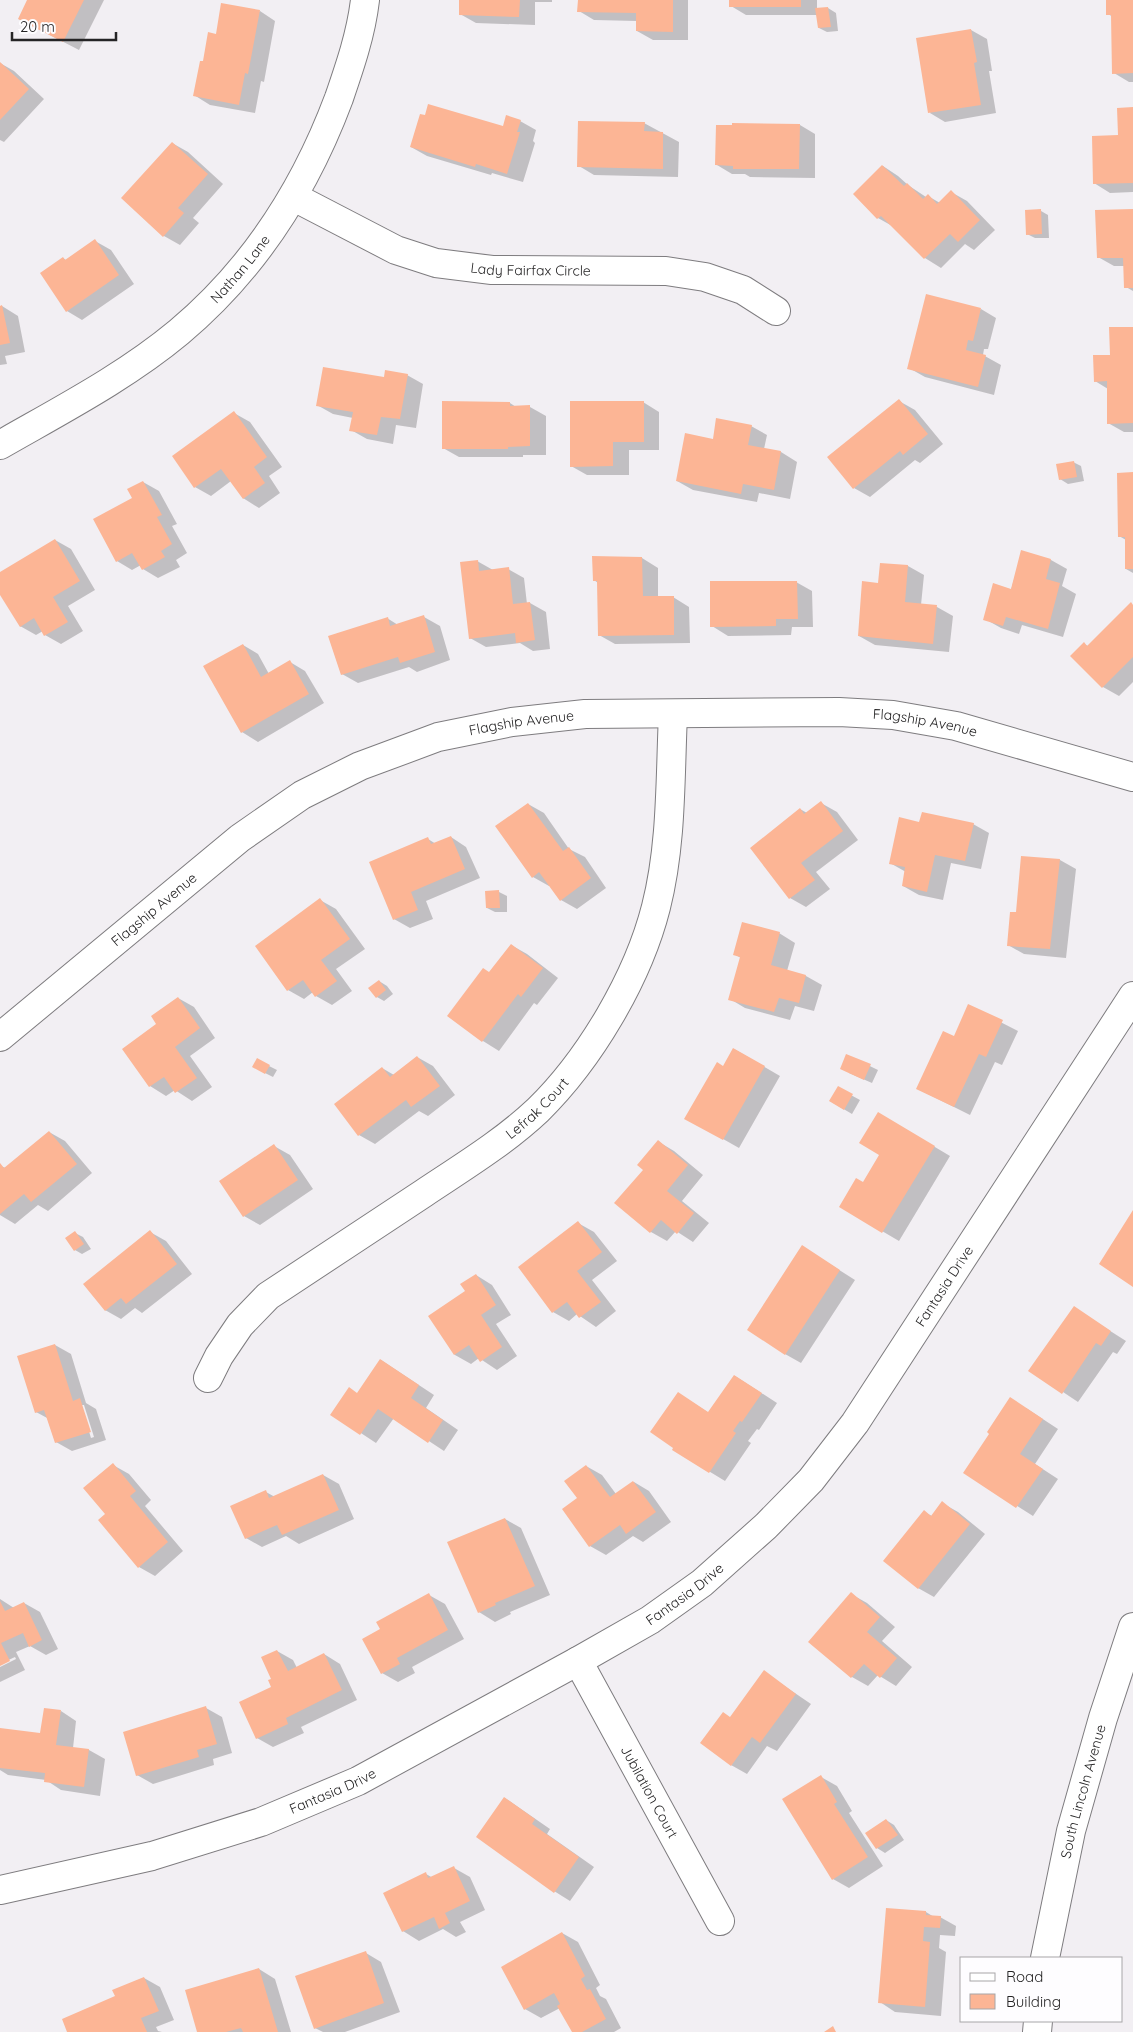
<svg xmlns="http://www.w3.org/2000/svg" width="1133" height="2032" viewBox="0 0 1133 2032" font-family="Quicksand,sans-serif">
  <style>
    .shadow { fill: #0003; fill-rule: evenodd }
    .building { fill: #fcb595 }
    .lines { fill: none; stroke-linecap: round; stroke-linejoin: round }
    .street-casing { stroke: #7e7c7f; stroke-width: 30 }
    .secondary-casing { stroke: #7e7c7f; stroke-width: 30 }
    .street { stroke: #fff; stroke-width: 28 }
    .secondary { stroke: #fff; stroke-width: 28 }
    .labels { text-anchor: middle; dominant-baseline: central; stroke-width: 4.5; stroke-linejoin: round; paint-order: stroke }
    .street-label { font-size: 14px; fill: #252425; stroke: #fefdff }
  </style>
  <rect width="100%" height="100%" fill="#f2eff3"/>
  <path class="shadow" d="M29,0H104L79,50L19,19Z
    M461,0H552V2H535V25L476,23L460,14Z
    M579,0H688V40H653L637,31V21L594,20L579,11Z
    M731,0H817V9L828,8L836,13L838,31L827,32L819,28L817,15H746L731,6Z
    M1107,0H1133V82H1129L1114,73L1113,17L1108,14Z
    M260,11L275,21L264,82L261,81L255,113L210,105L194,95L204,62L217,35Z
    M971,30L987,39L992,71H989L996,113L945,122L930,113Z
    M0,63L14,71L44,99L4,142L0,140Z
    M1133,109V192L1110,193L1094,183Z
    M426,117L504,127L520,121L536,130L533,141L535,143L523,182L492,173L491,175L427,156L411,147Z
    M644,123L679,142L678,177L594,175L579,166Z
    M800,125L815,134V178L750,177L745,174H732L717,165Z
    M172,143L188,152L223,184L193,218L199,223L180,245L164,236L123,198Z
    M883,166L898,176L908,185L926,197L928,196L940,203L951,192L967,201L995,230L974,250L965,244L941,268L925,258L894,227L878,218L854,194Z
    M1133,210V291L1126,287L1125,266H1114L1098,257Z
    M1041,211L1048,215L1049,238H1035L1027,234Z
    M95,241L111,250L134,284L82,320L67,311L63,258L66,260Z
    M2,306L18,316L25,352L5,356L7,364L0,365V307Z
    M981,309L996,318L988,349H984L983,355L1001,365L994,395L925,377L909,368Z
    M1133,328V432H1124L1108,423V389L1095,381Z
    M407,375L423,384L416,428L396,425L393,444L367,439L351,430L353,418L333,414L317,405L385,379Z
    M899,401L915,410L943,444L920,463L915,460L870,497L854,488Z
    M643,402L659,412V450H629V475H587L571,466Z
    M510,403L516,407H530L546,416V455H523V457H459L443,448Z
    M234,413L250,422L282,467L269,476L280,493L259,508L243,498L231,481L211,496L195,487Z
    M751,426L767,435L764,449L781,452L797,462L790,499L759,493L757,502L693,490L677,481L714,440Z
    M1073,462L1081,466L1084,481L1068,484L1060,479Z
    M1133,474V573L1126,569V540L1119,536Z
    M143,482L159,491L177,524L172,526L187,553L176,560L180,567L158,578L143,569L141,565L132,570L117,561L134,499Z
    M55,540L71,549L95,590L68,606L83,631L61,644L45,635L43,631L36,635L20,626L0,592V573Z
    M1022,552L1051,560L1067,569L1062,586L1076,594L1063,637L1022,625L1019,634L1001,628L985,619L1011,590Z
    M642,558L658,568V597H673L689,607L690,643L615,644L599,635L598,583L594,580Z
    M477,561L493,570L508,569L524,578L527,604L530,603L546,612L550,649L533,651L520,643L486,647L470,638Z
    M882,564L908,566L924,575L921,605L937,607L953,616L949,652L875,645L859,636L879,584Z
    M796,582L812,591L813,627H792L791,635L728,636L712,626Z
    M1133,605V682L1119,696L1103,687L1072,656L1084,644L1088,646Z
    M424,617L440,626L450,660L417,672L409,667L358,683L342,674L387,618L398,625Z
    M243,645L258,654L269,674L290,662L305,671L324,703L258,742L242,732Z
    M821,803L837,812L858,840L816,872L830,889L806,907L790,898L752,848L800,809L807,813Z
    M528,804L544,813L569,849L585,857L606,888L577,909L561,900L550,885L549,886L533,877Z
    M920,823L973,824L989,833L981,869L951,863L943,900L919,895L903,886L906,872L890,863Z
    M451,837L466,847L480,878L426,901L433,919L410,928L394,919L428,839L436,844Z
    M1022,857L1060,860L1076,869L1066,958L1024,954L1008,945L1017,913Z
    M499,892L507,896V912H495L487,908Z
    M320,900L336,909L365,949L336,969L352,991L332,1005L316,996L313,992L304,999L288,990Z
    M779,933L795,943L787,971L806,976L822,985L814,1011L795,1006L790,1020L745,1008L730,999L741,958L734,954Z
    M511,945L527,954L558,978L537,1005L534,1003L499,1051L483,1041L448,1016L490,973Z
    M379,981L387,986L393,994L384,1001L377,997Z
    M178,998L194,1007L215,1038L190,1056L212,1087L192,1101L175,1090L166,1096L150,1086L123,1049L158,1024Z
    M969,1006L1018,1031L1002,1065L995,1062L970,1115L918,1089L954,1038Z
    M734,1049L780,1076L739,1148L686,1118L724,1068Z
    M847,1055L878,1070L872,1083L849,1073Z
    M417,1057L433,1066L455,1095L428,1116L419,1111L375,1144L359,1135L382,1068L394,1075Z
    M257,1060L277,1070L273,1077L261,1071Z
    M838,1088L860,1100L852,1114L830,1101Z
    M878,1113L950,1156L899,1241L841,1207L863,1184L881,1154Z
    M49,1132L65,1141L92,1173L48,1211L38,1205L15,1224L0,1215V1166L6,1168Z
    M659,1142L674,1151L703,1175L682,1201L709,1223L693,1242L676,1231L667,1241L651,1232L616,1203L645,1170Z
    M274,1146L290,1155L313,1189L260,1225L244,1216Z
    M578,1223L594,1232L617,1261L592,1280L616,1311L596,1327L577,1314L569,1321L553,1312Z
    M150,1232L166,1241L192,1274L142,1313L135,1308L121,1319L105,1310Z
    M75,1233L83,1237L91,1249L82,1254L75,1250Z
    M803,1247L855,1280L801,1363L785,1354Z
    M476,1275L492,1285L511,1315L496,1324L517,1356L497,1370L479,1358L471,1364L455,1355L430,1316L467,1292Z
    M1074,1308L1126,1341L1117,1354L1113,1352L1078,1402L1063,1392Z
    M55,1345L71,1354L86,1403L96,1409L106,1440L72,1451L56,1442L49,1419L36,1412ZM81,1405H84L94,1437L91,1438Z
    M381,1360L434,1395L426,1408L458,1430L444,1451L394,1418L376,1443L332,1414L358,1394Z
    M735,1376L777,1403L759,1430L757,1429L748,1441L751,1443L725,1481L674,1450L678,1393L709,1413Z
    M1026,1408L1058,1429L1035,1464L1058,1479L1033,1516L965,1473Z
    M113,1465L129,1474L151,1500L145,1506L183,1551L155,1576L139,1567L107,1514Z
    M586,1466L602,1475L616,1494L634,1482L649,1491L671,1522L643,1542L633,1536L606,1555L590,1546L579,1499Z
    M323,1475L339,1484L354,1519L299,1544L286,1536L262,1547L246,1538L266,1492L275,1497Z
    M942,1503L958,1512L985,1534L934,1597L918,1588L924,1512L932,1516Z
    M505,1519L521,1528L550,1595L510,1612L511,1614L495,1622L479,1612L449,1543Z
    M851,1594L867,1603L895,1627L882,1641L912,1667L896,1686L878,1675L868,1686L852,1677L810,1642Z
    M429,1595L445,1604L464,1639L412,1667L415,1673L398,1682L382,1673V1629Z
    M0,1599L14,1608L24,1603L40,1612L58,1649L46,1655L30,1646L16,1652L25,1670L0,1682V1667L16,1659L15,1657L0,1664Z
    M277,1651L293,1660L297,1668L324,1654L340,1664L357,1700L301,1727L304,1733L273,1747L257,1738L273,1688Z
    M764,1672L811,1704L777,1751L767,1746L747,1774L731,1765Z
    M206,1708L222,1717L232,1753L213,1759L214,1765L153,1784L137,1775Z
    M61,1711L76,1721L73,1748L89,1750L105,1759L100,1796L61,1790L46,1780L8,1775L0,1770V1729L41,1735Z
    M821,1777L837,1786L852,1811L849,1813L883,1866L849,1888L833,1879Z
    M505,1798L550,1829L547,1834L594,1867L570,1901L554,1891Z
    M886,1820L894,1825L904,1840L885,1853L877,1848L867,1833Z
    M454,1868L470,1877L485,1910L460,1922L466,1932L456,1937L443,1929L419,1941L403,1931L385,1893L426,1874L433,1878Z
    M926,1912L934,1917H940L956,1926L955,1936L940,1935L939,1948L946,1952L941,2016L895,2012L880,2002Z
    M562,1933L578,1942L600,1985L596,1988L600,1996L606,1999L621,2028L614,2032H573L560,2008L541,2018L525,2009Z
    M366,1953L381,1962L400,2012L345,2032H323L315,2028Z
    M259,1969L275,1979L291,2032H198Z
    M144,1978L160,1987L174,2020L156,2027L158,2031L162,2032H69Z"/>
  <path class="building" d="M27,0H84L63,42L18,19Z
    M459,0H520L519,17L459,15Z
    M578,0H673V32L636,31V13L577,12Z
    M729,0H801V7H729Z
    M1106,0H1133V73L1112,74L1111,15H1106Z
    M221,3L260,10L248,74L245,73L239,105L193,96L200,61H203L208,32L216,34Z
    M828,7L831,27L818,28L815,8Z
    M971,29L977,62L974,63L981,105L928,113L916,38Z
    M0,62L29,89L0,120Z
    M428,104L503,126L506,115L521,120L517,132H520L507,174L476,164L475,167L410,147L420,114L425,115Z
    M1133,107V183L1093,184L1092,136L1118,135L1117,108Z
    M578,121L645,122L644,131L663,132V169L577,167Z
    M732,123L800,124L799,169H733V166L715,165L716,125H732Z
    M172,142L208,174L178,208L184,213L163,237L121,198Z
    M882,165L904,186L907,183L923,199L928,194L937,204L951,190L980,220L958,242L950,234L924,259L881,216L877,219L853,194Z
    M1041,209L1042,234L1026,235L1025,210Z
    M1133,209V288H1124L1123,258H1097L1095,210Z
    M95,239L119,275L66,312L40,273L63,257L65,260Z
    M926,294L981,308L973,341L968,340L966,350L986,355L978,387L907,369Z
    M2,305L10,343L0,345V306Z
    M1109,327H1133V423L1107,424V381L1094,382L1093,355H1110Z
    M323,367L384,377L385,370L408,374L400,419L381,417L377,435L349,431L353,412L316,406Z
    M899,399L928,434L903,455L900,451L853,489L827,457Z
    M442,401L510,402V406L530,405V446L508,447V449H442Z
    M570,401H644V442H613V466L570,467Z
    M234,411L267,457L254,467L265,483L243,499L221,469L194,488L172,456Z
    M716,418L752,425L748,445L781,451L774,490L743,484L741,494L676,481L685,433L713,439Z
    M1074,461L1077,477L1059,480L1056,464Z
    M1133,472V569H1125V537H1118L1117,473Z
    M143,481L162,515L157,517L172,544L161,551L165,557L142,570L132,553L116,562L93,519L132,498L127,489Z
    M55,539L80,581L53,597L68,622L44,636L34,618L20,627L0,595V572Z
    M1021,550L1051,559L1046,579L1060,583L1048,629L1006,617L1003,626L983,620L993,583L1011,589Z
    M592,556L642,557L643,596H674V635L598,636L597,581H593Z
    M478,560L479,571L509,567L513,604L530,602L535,640L516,643L515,633L469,639L460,562Z
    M880,563L908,565L905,602L937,605L933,644L858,636L862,581L878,583Z
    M710,581H797L798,619H776V626L710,627Z
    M1131,602L1133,605V657L1102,688L1070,656L1084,642L1087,646Z
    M424,615L435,652L400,663L398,657L341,675L328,636L388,617L390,626Z
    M243,644L261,677L290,660L309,694L241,733L203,666Z
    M821,801L843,831L801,863L815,880L789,899L750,848L800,808L804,814Z
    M528,803L563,851L569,847L591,878L560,901L539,872L532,878L495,826Z
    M922,812L974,823L965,861L935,855L927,892L902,886L905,867L889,864L899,817L919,822Z
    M451,836L465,869L411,892L418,910L393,920L369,862L428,837L431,844Z
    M1021,856L1060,859L1050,949L1007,946L1010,912H1016Z
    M499,890L500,908H486L485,891Z
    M320,898L350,939L321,960L337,981L315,997L303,980L287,991L255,946Z
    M742,922L780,932L771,965L806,975L799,1003L779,998L774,1012L728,1000L740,957L733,955Z
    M511,944L543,968L521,997L518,994L482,1042L447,1016L483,968L489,972Z
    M379,980L386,990L376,998L368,988Z
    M178,997L200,1028L175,1047L197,1078L175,1093L164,1077L149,1087L122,1049L156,1024L151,1016Z
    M968,1004L1003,1020L986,1057L979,1054L954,1107L916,1089L943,1031L954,1036Z
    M733,1048L765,1066L723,1140L684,1119L717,1062L723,1066Z
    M846,1054L871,1064L864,1080L840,1069Z
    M417,1056L440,1086L411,1107L406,1100L358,1136L334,1104L382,1067L390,1077Z
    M257,1058L270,1065L265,1074L252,1067Z
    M838,1086L853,1094L844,1110L829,1101Z
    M878,1112L935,1146L882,1233L839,1207L856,1178L863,1182L879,1155L859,1143Z
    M49,1131L77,1164L31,1202L24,1194L0,1214V1163L4,1168Z
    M658,1140L688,1165L667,1191L694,1213L677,1234L661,1220L650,1233L614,1203L643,1170L637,1165Z
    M274,1144L298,1180L243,1217L219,1181Z
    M1133,1210V1287L1099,1264Z
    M578,1221L602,1252L577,1271L601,1302L579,1318L567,1302L552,1313L518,1267Z
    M150,1230L177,1264L126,1304L121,1298L105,1311L83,1284Z
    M75,1231L84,1244L74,1251L65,1238Z
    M802,1245L840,1270L785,1355L747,1330Z
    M476,1274L496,1305L481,1315L502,1347L480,1362L469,1345L454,1355L428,1316L465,1291L460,1284Z
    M1074,1306L1111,1331L1101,1346L1096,1343L1062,1394L1028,1371Z
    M55,1344L73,1401L80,1398L91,1432L55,1443L44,1410L35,1413L17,1356Z
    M380,1359L419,1385L411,1398L443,1420L428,1443L378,1409L360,1435L330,1415L349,1387L357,1393Z
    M734,1375L762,1393L742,1422L740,1421L733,1431L736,1433L709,1473L672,1450L673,1448L650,1432L678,1392L708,1412Z
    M1010,1397L1043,1419L1020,1454L1043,1469L1016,1508L963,1473L989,1434L987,1432Z
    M113,1463L136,1491L130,1496L168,1542L138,1568L98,1520L105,1514L83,1488Z
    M586,1465L610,1497L633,1481L656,1512L626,1534L620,1525L589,1547L562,1509L577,1498L564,1481Z
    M323,1474L339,1510L282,1535L277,1525L245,1539L230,1506L266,1490L269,1498Z
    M942,1501L970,1524L918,1589L883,1561L924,1510L931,1516Z
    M505,1518L535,1586L495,1603L496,1605L478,1613L447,1542Z
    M851,1592L880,1617L867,1632L897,1658L880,1678L864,1664L851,1678L808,1642Z
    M429,1593L448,1630L397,1658L400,1664L381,1674L362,1639L380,1629L376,1622Z
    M0,1601L5,1611L24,1602L42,1640L29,1647L23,1633L1,1643L10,1661L0,1666Z
    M277,1650L288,1671L324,1653L342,1690L286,1718L288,1724L256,1739L239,1702L271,1687L268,1680L271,1679L261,1657Z
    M764,1670L796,1694L760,1743L752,1737L731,1766L700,1743L723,1712L730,1717Z
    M206,1706L217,1744L197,1750L199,1757L136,1776L123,1732Z
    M44,1708L61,1710L56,1745L89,1749L84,1787L44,1782L45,1773L0,1768V1728L40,1733Z
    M821,1775L837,1802L834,1804L868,1857L832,1880L782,1799Z
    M504,1797L535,1819L532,1824L579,1857L554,1893L476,1837Z
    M886,1819L898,1835L876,1849L865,1833Z
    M454,1866L470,1901L445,1913L450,1923L439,1929L434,1917L402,1932L383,1893L426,1872L428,1878Z
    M886,1908L926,1911V1915L941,1916L940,1928L924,1927L923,1941L930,1942L925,2007L878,2003Z
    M562,1932L585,1976L581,1979L587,1990L590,1989L606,2019L582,2032H572L557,2006L560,2004L554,1993L524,2010L501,1967Z
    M366,1951L384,2003L314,2029L295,1976Z
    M259,1968L278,2032H243L241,2028L226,2032H197L185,1990Z
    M144,1977L159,2011L141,2018L147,2032H67L62,2019L115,1996L112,1990Z
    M833,2026L836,2032H824Z"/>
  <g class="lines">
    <g class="street-casing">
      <g id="street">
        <path id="s1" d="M294,197L396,250L436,263L492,270L666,271L705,277L743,290L776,311"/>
        <path id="s2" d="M0,445C61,410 125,377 179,332C253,270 305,189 339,98C350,66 361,34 365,0"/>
        <path id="s3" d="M0,1037L240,838L302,795L360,766L438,737L512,722L585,714L839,712L893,715L956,726L1133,777"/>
        <path id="s4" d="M208,1378L219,1356L240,1325L268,1296C320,1262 372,1227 424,1193C463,1167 504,1142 538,1110C590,1059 638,978 656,907C672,844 670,778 673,714"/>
        <path id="s5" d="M578,1661L720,1921"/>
        <path id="s6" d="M0,1890L152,1856L261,1822L358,1781L578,1661L650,1620L702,1583L766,1526L811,1480L855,1423L1133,996"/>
      </g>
    </g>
    <g class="secondary-casing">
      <g id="secondary">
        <path id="s7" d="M1045,1958L1071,1831L1103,1718L1133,1627"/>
        <path d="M1037,2032L1038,2021"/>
      </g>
    </g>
    <use href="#street" class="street"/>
    <use href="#secondary" class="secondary"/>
  </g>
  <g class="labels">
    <g class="street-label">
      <text stroke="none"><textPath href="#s2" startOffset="300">Nathan Lane</textPath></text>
      <text stroke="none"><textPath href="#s1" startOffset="252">Lady Fairfax Circle</textPath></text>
      <text stroke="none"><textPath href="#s3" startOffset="620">Flagship Avenue</textPath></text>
      <text stroke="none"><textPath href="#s3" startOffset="1025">Flagship Avenue</textPath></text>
      <text stroke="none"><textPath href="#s3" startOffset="200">Flagship Avenue</textPath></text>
      <text stroke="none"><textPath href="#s4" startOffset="431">Lefrak Court</textPath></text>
      <text stroke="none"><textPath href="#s6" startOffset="1158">Fantasia Drive</textPath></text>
      <text stroke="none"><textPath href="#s6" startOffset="752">Fantasia Drive</textPath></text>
      <text stroke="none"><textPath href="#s6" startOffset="348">Fantasia Drive</textPath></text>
      <text stroke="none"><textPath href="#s5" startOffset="149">Jubilation Court</textPath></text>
      <text stroke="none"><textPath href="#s7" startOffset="171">South Lincoln Avenue</textPath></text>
    </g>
  </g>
  <rect x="960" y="1957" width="162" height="65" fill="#fefdff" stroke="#a7a6a8"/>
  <rect x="970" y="1973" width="25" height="8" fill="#ffffff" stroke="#a7a6a8"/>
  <text x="1006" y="1982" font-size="15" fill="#252425">Road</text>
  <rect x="970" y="1994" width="25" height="15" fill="#fcb595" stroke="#a7a6a8"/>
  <text x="1006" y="2007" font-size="15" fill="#252425">Building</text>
  <path d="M12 32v8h104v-8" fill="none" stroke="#252425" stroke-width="2.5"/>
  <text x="20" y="32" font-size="15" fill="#252425" stroke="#fefdff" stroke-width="4" paint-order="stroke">20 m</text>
</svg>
